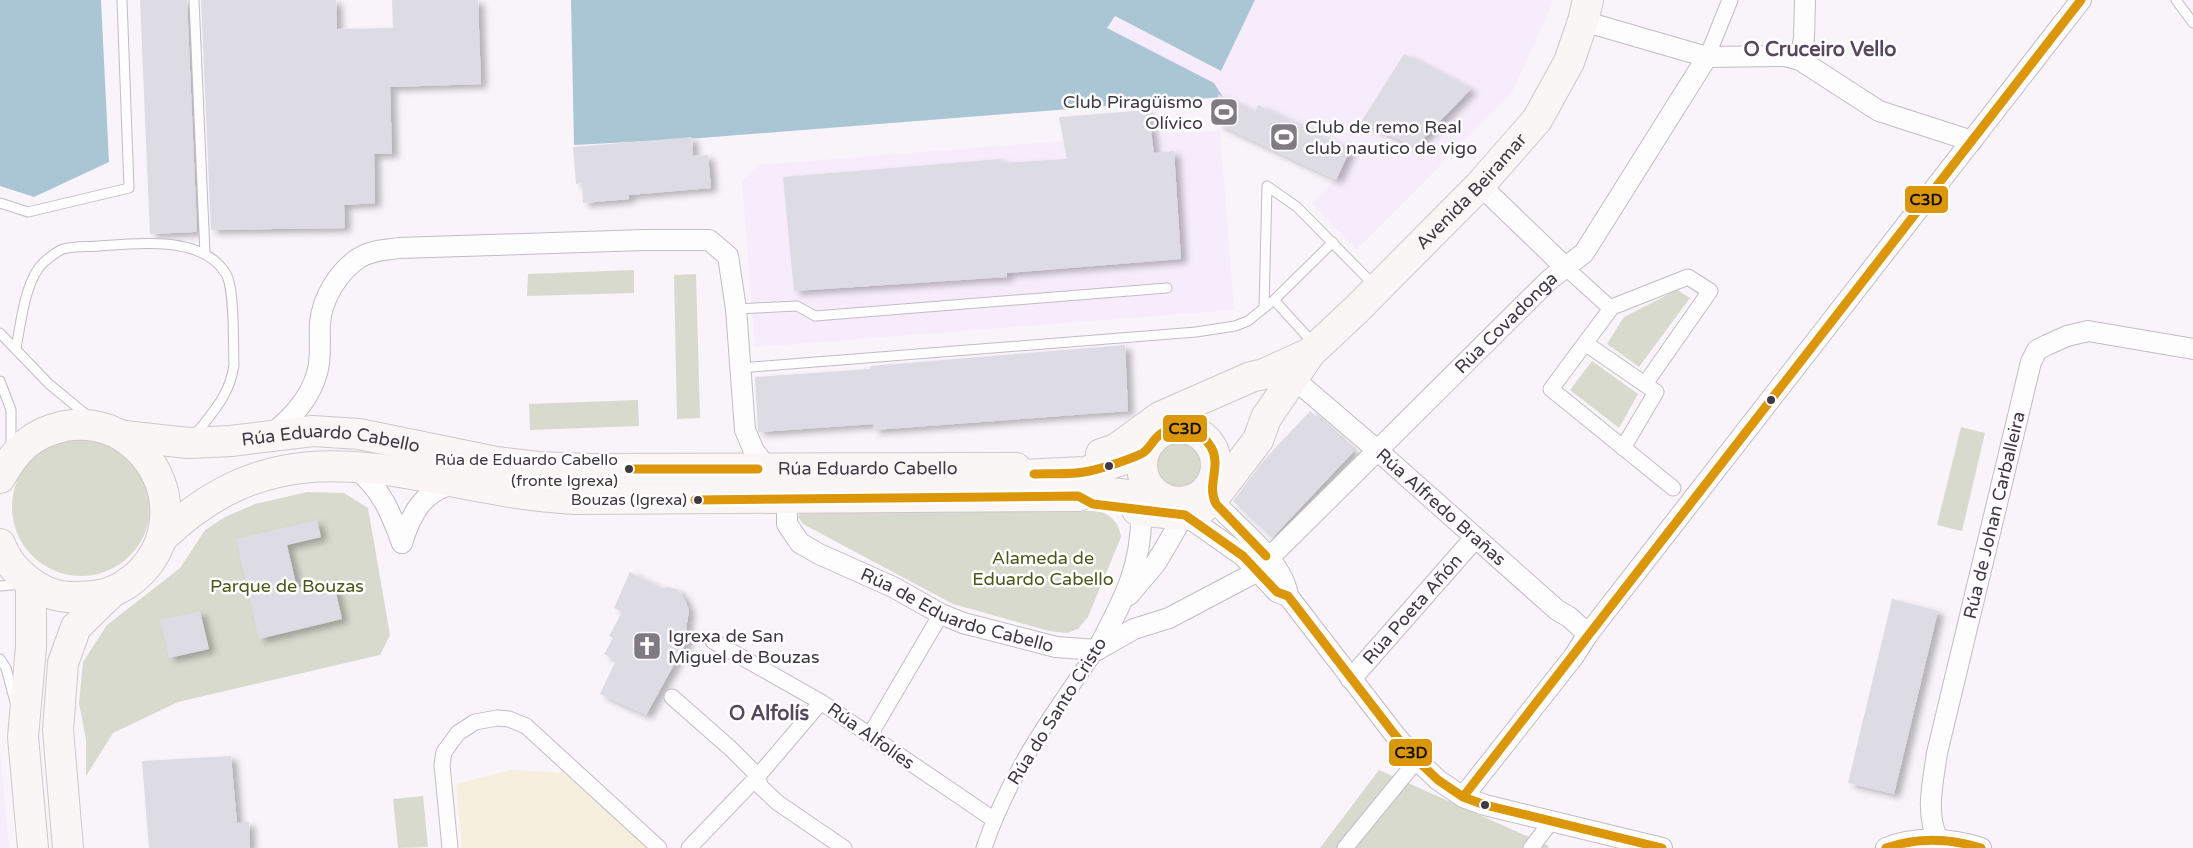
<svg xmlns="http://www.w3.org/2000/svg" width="2193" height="848" viewBox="0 0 2193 848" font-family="'Varela Round',sans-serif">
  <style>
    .built { fill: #f6ecfb }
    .green { fill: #d8dace }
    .sand { fill: #f6efdd }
    .water { fill: #aac6d5 }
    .building { fill: #dddbe4; filter: url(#shadow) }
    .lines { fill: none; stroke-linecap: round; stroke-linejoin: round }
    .service-casing { stroke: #c2bcc4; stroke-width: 11 }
    .pedestrian-casing { stroke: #c2bcc4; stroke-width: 17 }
    .minor-casing { stroke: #c2bcc4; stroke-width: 22 }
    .primary-casing { stroke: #cfc7ca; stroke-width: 32 }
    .service { stroke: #fefdfe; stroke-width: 9 }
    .pedestrian { stroke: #fefdfe; stroke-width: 15 }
    .minor { stroke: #fefdfe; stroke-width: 20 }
    .primary { stroke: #faf6f6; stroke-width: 30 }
    .bus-1-casing { stroke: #fff; stroke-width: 14 }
    .bus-1 { stroke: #dc960a; stroke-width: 9 }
    .bus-dot { fill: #403843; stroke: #fff; stroke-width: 2 }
    .labels { text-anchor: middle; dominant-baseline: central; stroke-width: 5; stroke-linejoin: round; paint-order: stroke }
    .bus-label { font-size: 16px; fill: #403843; stroke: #fff; text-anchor: end }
    .poi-label { font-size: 18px; fill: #403843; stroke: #fff; text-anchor: start }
    .street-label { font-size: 18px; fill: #403843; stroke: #fff }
    .park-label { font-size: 18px; fill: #4b561b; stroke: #fff }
    .neighbourhood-label { font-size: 20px; font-weight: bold; fill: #57465e; stroke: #fff }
    .line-badge { stroke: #fff; stroke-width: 2 }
    .pale-badge-label { font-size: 16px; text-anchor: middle; font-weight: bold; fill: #111 }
  </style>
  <defs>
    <filter id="shadow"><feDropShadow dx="6" dy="4" stdDeviation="3" flood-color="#0004"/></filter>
  </defs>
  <rect width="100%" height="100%" fill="#f8f4fa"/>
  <path class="built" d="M1255,0H1552L1550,9L1511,94L1356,250L1312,203L1335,180L1223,97L1107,28L1115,16L1220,71Z
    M1220,131L1234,310L755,347L742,181L759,165L1151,134Z
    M0,751L9,848H0Z"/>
  <path class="green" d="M634,270V293L527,296L528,274Z
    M696,274L700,418L677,419L674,275Z
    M1677,290L1690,298L1639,367L1607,344L1624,317Z
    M1592,361L1638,394L1619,428L1570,390Z
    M638,400L639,426L530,430L529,404Z
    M1961,427L1985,433L1962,531L1937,525Z
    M1152 464a27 27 0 1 1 54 0a27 27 0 1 1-54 0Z
    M12 507a69 69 0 1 1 138 0a69 69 0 1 1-138 0Z
    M307,492L344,493L368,508L390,635L380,655L178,702L113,733L86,776V740L79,703L83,662L107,625L180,568L205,530L225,517L255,504Z
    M802,510L1101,511C1113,518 1119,523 1121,537L1088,617L1078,629L1067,633L1049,631L953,604L803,524L798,517Z
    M1379,770L1549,846L1548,848H1320Z
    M423,796L428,847L398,848L393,799Z"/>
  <path class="sand" d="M511,770L570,773L656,848H462L456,784Z"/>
  <path class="water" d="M0,0H101L109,162L34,197L0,186Z
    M571,0H1255L1221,71L1115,16L1107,28L1214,83L1223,97L700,138L574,145Z"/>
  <path class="building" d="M140,0H187L197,231L193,232L150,234Z
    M201,0H336L337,29L393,28L392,0H478L481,84L390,87L392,154H374L375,203L344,205L345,228L211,230Z
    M1404,54L1471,89L1415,147L1361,122Z
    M1218,94L1255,112L1258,105L1350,150L1336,180L1218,124Z
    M1148,110L1154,153L1174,151L1181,259L1007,273V277L794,291L783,177L1001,159V163L1067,159L1059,117Z
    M692,137L693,156L708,155L711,188L629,195V199L583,203L582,183L576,184L573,147Z
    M1125,345L1128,411L873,430L874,424L759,432L758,431L755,377L870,369V366Z
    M1310,411L1354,451L1272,538L1233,501L1264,460Z
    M317,520L321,537L287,545L297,588L333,579L342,619L259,639L236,539Z
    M630,572L661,588L669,587L678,590L685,600L689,610L686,630L691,634L646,715L600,694L616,660L604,654L613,638L609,636L622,612L614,608Z
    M1892,599L1938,611L1894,794L1848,783Z
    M200,611L209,649L169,658L160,620Z
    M231,756L237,823L249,822L250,848H149L142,761Z"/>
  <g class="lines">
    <g class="service-casing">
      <path id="service" d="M194,0L205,254
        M2176,0L2193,23
        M1267,186L1297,207L1375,286
        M0,203L28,212L129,188L122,0
        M1274,300L1333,242
        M1264,308L1267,186
        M736,309L797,306L815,316L1167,288
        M0,333L49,384L89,417
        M16,348C21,323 25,279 44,262C49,258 57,251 63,249C74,246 87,247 99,246C137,243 203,235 226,274C235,289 233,345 234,365C230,395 212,413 194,436
        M740,368L1196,332L1235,326L1248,321L1274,300L1314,344
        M0,381L11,410V449
        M0,586L22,584
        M0,659L6,668L15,702"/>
    </g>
    <g class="pedestrian-casing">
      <path id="pedestrian" d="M1707,57L1730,0
        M1565,267L1608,306L1612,307L1688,277L1710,291L1645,384
        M1612,307L1551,389L1673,488
        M1585,343L1656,392L1623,448
        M713,641L821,702L993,819
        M672,697L730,748L758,776L760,786L778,803L844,848
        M870,735L941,614
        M450,848L442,765L444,752L458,733L475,722L497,718L509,719L526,726L659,848
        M689,848L758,776L821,702
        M984,848C1008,776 1053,712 1097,650
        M1345,848L1417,760
        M1531,848L1551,822"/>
    </g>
    <g class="minor-casing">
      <g id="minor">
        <path d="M1583,21L1707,57L1785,56L1800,60L1879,111L1972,141"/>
        <path d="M1800,60L1804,38L1805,0"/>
        <path d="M1480,185L1565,267"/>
        <path id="s1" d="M1294,379L1377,450L1557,610L1569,617L1588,634"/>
        <path d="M272,434C292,417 310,399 317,373C322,357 319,339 320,323C322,298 339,271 359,258C371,250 386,250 399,248L644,240H709L728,256L736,309L745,430L754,451L768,469"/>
        <path d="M355,468C381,488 391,513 402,543"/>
        <path d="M1212,489L1213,499L1218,506C1241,530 1284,563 1288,596"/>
        <path id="s2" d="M787,499V524L800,543L819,554L893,587L941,614L963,623L1056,647L1097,650L1134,629L1169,618L1258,571"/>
        <path d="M1185,515L1243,556L1277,592L1288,596L1395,735L1417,760L1438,780L1463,797L1485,805L1662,848"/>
        <path d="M402,543C411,514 423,490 455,484"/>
        <path id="s3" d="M1269,558L1549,280L1584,253L1707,57"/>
        <path d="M1129,595L1156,563L1190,505"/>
        <path d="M1097,650C1122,603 1143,566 1141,510"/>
        <path id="s4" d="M1351,679L1474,539"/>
        <path d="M1463,797L1574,656L1588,634L2081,0"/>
        <path id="s5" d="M1938,840C1925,813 1933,782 1937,753L2031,362L2037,350L2047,345L2067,336L2088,331L2193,349"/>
        <path d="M1886,848C1914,836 1952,838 1981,848"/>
      </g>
    </g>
    <g class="primary-casing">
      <g id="primary">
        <circle cx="1179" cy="465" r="37"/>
        <path id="s6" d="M124,436L188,443L231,441L313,431L359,434L496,462L538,467L590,469L1016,468L1022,475L1085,472L1144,453"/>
        <path d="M1101,454L1116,449L1160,417L1251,377L1264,374L1310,353"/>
        <path d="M0,478C16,449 32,433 65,426C90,422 114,428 133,444C183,486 174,563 114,591C99,597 84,597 69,597C40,596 10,571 0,544"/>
        <path id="s7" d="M1137,510L1185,515L1198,512L1213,499L1258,440L1266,418L1310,353L1357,309L1480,185L1537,120L1569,62L1583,21L1588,0"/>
        <path d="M163,537C295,410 420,491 575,499L1078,496L1092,491L1164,499"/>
        <path d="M31,583V647L23,737L33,848"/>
        <path d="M68,848L58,730L63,663L76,627L113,591"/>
      </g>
    </g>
    <use href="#service" class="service"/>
    <use href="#pedestrian" class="pedestrian"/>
    <use href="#minor" class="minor"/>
    <use href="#primary" class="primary"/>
    <g class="bus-1-casing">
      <path id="bus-1" d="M629,469H758
        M1034,474C1050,473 1068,475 1084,472C1098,470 1128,460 1141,454C1152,449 1153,433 1172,429C1187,425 1203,434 1211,447C1222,466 1206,485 1216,504L1266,556
        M695,500L1078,496L1093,504L1185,515L1243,556L1277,592L1288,596L1395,735L1417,760L1438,780L1463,797L1485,805L1662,848
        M1463,797L2081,0
        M1886,848C1918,837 1949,838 1981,848"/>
    </g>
    <use href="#bus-1" class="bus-1"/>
  </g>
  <defs>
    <g id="stadium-square" transform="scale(1.5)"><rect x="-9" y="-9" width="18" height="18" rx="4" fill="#807a83" stroke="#fff"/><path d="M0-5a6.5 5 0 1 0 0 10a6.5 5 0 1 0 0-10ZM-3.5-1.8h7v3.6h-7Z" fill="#fff"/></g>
    <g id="church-square" transform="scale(1.5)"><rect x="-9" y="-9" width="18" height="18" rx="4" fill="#807a83" stroke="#fff"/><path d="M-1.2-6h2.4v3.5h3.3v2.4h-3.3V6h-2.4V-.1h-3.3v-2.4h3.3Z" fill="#fff"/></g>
  </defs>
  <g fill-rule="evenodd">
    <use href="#stadium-square" x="1224" y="112"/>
    <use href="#stadium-square" x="1284" y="137"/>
    <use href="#church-square" x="647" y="646"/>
  </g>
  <g class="bus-dot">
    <circle cx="1771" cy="400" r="5"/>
    <circle cx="1109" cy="466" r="5"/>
    <circle cx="629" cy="469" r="5"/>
    <circle cx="698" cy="500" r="5"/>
    <circle cx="1485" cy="805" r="5"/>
  </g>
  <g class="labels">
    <g class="bus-label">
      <text x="618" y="460">Rúa de Eduardo Cabello<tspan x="618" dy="21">(fronte Igrexa)</tspan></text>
      <text x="687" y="500">Bouzas (Igrexa)</text>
    </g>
    <g class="poi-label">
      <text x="1203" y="102" text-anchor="end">Club Piragüismo<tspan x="1203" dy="21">Olívico</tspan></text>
      <text x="1305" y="127">Club de remo Real<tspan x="1305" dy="21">club nautico de vigo</tspan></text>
      <text x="668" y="636">Igrexa de San<tspan x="668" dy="21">Miguel de Bouzas</tspan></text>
    </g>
    <g class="street-label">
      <text stroke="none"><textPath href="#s7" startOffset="486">Avenida Beiramar</textPath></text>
      <text stroke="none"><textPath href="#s3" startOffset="334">Rúa Covadonga</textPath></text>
      <text stroke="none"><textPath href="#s6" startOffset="208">Rúa Eduardo Cabello</textPath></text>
      <text stroke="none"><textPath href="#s6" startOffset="748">Rúa Eduardo Cabello</textPath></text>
      <text stroke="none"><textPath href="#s1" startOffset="195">Rúa Alfredo Brañas</textPath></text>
      <text stroke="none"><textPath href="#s5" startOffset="333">Rúa de Johan Carballeira</textPath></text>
      <text stroke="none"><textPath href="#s2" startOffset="220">Rúa de Eduardo Cabello</textPath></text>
      <text stroke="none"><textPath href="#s4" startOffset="93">Rúa Poeta Añón</textPath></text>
      <text transform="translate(1057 711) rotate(-58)">Rúa do Santo Cristo</text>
      <text transform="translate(871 736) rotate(35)">Rúa Alfolíes</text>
    </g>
    <g class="park-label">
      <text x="1043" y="558">Alameda de<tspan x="1043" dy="21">Eduardo Cabello</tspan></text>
      <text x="287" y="586">Parque de Bouzas</text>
    </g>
    <g class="neighbourhood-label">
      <text x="1820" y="50">O Cruceiro Vello</text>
      <text x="769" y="714">O Alfolís</text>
    </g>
  </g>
  <g class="line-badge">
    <rect x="1904" y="185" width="45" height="29" rx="6" fill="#dc960a"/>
    <rect x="1162" y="414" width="46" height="29" rx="6" fill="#dc960a"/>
    <rect x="1388" y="738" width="45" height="29" rx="6" fill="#dc960a"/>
  </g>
  <g class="pale-badge-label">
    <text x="1926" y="205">C3D</text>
    <text x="1185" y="434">C3D</text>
    <text x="1411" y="758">C3D</text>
  </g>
</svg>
